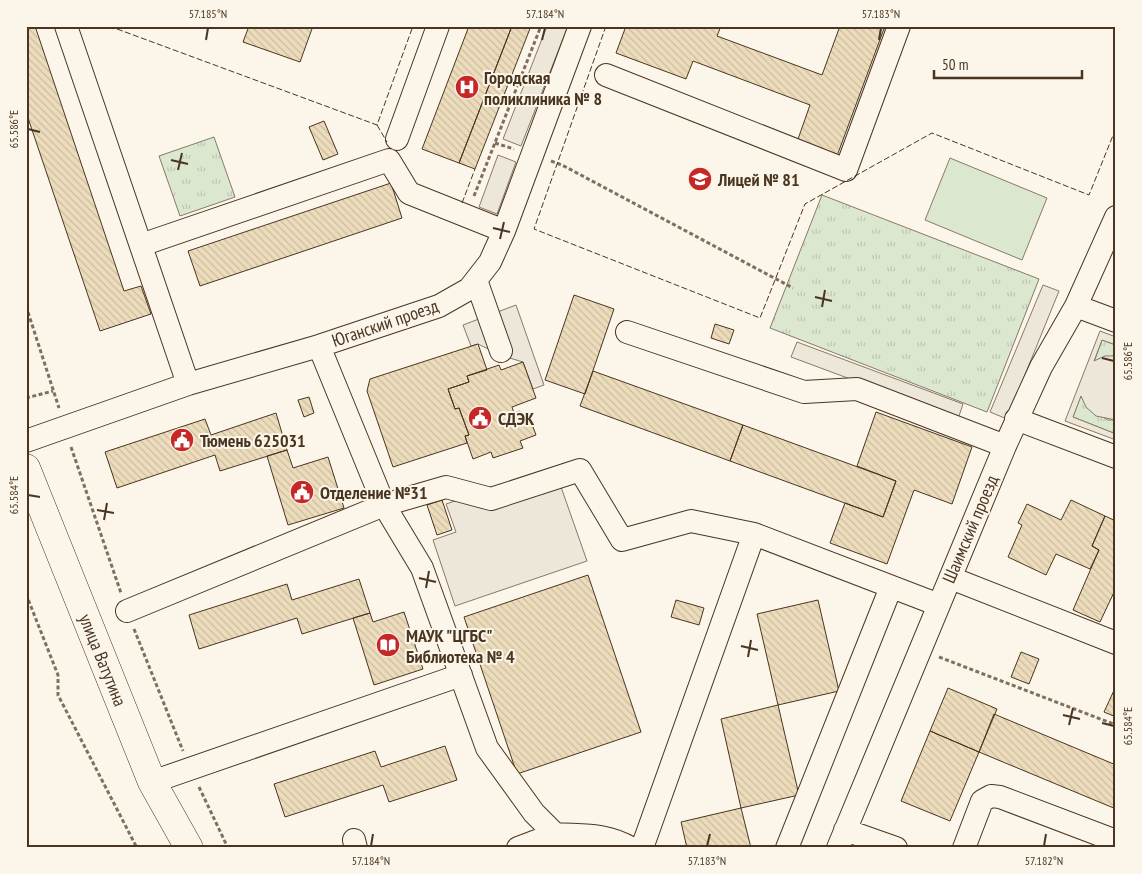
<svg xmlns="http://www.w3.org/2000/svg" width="1142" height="874" viewBox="0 0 1142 874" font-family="'PT Sans Narrow',sans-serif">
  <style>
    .grass { fill: url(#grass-tufts); stroke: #887966 }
    .pitch { fill: #dce7d0; stroke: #887966 }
    .parking { fill: #ede7d9; stroke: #887966 }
    .building { fill: url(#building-back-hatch); stroke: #4a3520 }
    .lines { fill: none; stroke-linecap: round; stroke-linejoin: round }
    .minor-casing { stroke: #4a3520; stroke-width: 24 }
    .major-casing { stroke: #4a3520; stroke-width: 29 }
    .path { stroke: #7f6f5c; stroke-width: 3; stroke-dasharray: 4 2.5; stroke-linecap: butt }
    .minor { stroke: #fbf6e9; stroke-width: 22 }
    .major { stroke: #fbf6e9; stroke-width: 28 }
    .fence { stroke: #4a3520; stroke-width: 1; stroke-dasharray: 6 2.5; stroke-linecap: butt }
    .ticks { fill: none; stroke: #4a3520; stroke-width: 2 }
    .labels { text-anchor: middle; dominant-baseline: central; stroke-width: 4; stroke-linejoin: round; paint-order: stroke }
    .poi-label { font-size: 18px; font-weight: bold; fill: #4a3520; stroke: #fbf6e9; text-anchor: start }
    .street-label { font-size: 18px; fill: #4a3520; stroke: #fbf6e9 }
    .neatline { fill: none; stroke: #4a3520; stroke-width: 2 }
    .ticks-label { font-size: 12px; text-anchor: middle; fill: #4a3520 }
  </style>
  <defs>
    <pattern id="grass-tufts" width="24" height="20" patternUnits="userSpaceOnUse" patternTransform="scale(1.25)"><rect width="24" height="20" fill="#dce7d0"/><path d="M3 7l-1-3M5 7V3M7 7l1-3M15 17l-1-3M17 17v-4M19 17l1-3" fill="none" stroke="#bec7b2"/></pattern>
    <pattern id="building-back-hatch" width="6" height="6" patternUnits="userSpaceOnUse" patternTransform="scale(1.25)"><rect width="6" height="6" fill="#ecdcbc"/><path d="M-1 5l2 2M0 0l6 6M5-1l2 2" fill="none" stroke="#ccbda1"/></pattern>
  </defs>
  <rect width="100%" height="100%" fill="#fbf6e9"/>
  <path class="grass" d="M214,137L235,197L180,216L159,156Z
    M822,195L1039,279L987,412L770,328Z
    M1102,340L1116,345V356L1094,362Z
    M1081,395L1107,420H1116V434L1073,417Z"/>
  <path class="pitch" d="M950,158L1047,198L1022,260L925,220Z"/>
  <path class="parking" d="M547,26H568L521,146L503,139Z
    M498,155L516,162L497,214L479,207Z
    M1043,285L1059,291L1007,419L990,412Z
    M516,305L544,385L533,389L523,362L503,356L478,344L471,346L463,325Z
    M1100,331L1116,337V345L1102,340L1094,361L1105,356H1116V420L1096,416L1086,407L1081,396L1073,417L1116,434V440L1065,421Z
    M797,342L963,404L958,419L791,357Z
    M554,467L587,561L455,606L433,540L456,532L446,504Z"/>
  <path class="building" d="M26,26H35L124,291L141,286L151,314L100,331L26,112Z
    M249,26H313L300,62L243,42Z
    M469,26H512L459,163L422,149Z
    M512,26H531L475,169L459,163Z
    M626,26H721L717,36L822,75L840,26H885L837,156L797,142L810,105L693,61L686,79L616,53Z
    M324,121L338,154L323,160L309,127Z
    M391,183L402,218L200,286L188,251Z
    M574,295L614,309L585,394L545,380Z
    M715,324L734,330L729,344L711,338Z
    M478,344L487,370L467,376L469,382L448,389L455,409L459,408L469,435L465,436L467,443L393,467L367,391L370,379Z
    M523,362L536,398L512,407L514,413L520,411L526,420L530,419L536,435L520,441L523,448L493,458L491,452L473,459L465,436L469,435L459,408L455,409L448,389L469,382L467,376L499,365L501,370Z
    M593,371L743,425L730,461L580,406Z
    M309,397L314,413L304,417L298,400Z
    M876,412L972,447L952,504L914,490L887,564L830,543L845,503L883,517L896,481L857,466Z
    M276,413L287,450L220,471L215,455L117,488L105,452L205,419L211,435Z
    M743,425L896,481L883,517L730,461Z
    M287,450L293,468L328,457L344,508L288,525L267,456Z
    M442,500L452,530L437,535L427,505Z
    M1071,500L1105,516L1092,546L1099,550L1090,569L1056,554L1046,575L1008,557L1022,525L1018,523L1027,504L1061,520Z
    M1105,516L1116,521V588L1100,622L1073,610L1099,550L1092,546Z
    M588,575L641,732L517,774L464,617Z
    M359,579L370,613L302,634L297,618L199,649L189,615L287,584L292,600Z
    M676,600L704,608L699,625L671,617Z
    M818,600L839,691L778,705L757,614Z
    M404,612L423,669L374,685L353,618L370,613L373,622Z
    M1021,652L1039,659L1029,684L1011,677Z
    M1116,686V717L1104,712Z
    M948,688L997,709L979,752L930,731Z
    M778,705L799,795L741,808L721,719Z
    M994,714L1116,765V809L979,752Z
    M930,731L979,752L950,821L901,801Z
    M445,746L457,780L389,802L383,785L285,817L274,784L375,751L381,767Z
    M741,808L751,848H687L681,822Z"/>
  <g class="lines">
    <g class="minor-casing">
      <path id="minor" d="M66,26L188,384
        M606,75L846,170L899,26
        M397,139L438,26
        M141,245L389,160L409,193L504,231
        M476,280L501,351
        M1076,306L1116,321
        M627,332L804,392L857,389L1005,446
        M319,346L384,505L422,568L487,748L534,813L555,834C584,836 605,833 631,848
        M1016,419L1116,457
        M26,441L188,384L319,346L439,306L469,289L490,262L504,231L580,26
        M951,578L1116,643
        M127,611L384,505L446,487L491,499L580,470L622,540L691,521L754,534L939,605
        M152,782L461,675
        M845,830L896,848
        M354,840L356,848
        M518,848L555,834
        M642,848L754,534
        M787,848L891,587
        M838,848L1005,446L1041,367L1076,306L1116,217
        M964,848L982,801L991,796L1000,797L1116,841"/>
    </g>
    <g class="major-casing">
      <path id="major" d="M26,468L152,782L189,848"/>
    </g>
    <path class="path" d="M495,143L514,149
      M551,161L562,165L793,288
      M474,196L541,26
      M26,306L59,408
      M26,398L53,391
      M71,447L121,593
      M26,594L58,675V695L137,848
      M134,629L183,751
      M939,657L1116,725
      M199,787L228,848"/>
    <use href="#minor" class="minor"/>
    <use href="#major" class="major"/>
    <path class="fence" d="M109,26L377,125L413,26
      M606,26L534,229L760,318L805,204L932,133L1089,195L1116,128
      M377,125L387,142
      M462,203L475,169"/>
  </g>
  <path class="ticks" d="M206,40L208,28M542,40L545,28M879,40L881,28M28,129L40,132M171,160L188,164M178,170L182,153M493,228L510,232M500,239L504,222M815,297L832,301M822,307L825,290M1102,358L1114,361M28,495L40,497M97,510L114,513M104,520L107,503M419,578L436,582M426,588L429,571M741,646L758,650M748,657L751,640M1063,715L1080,719M1102,723L1114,726M1069,725L1073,708M371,846L373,834M707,846L710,834M1044,846L1046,834"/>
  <defs>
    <g id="hospital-disc" transform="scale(1.25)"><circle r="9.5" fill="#c62828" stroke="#fbf6e9"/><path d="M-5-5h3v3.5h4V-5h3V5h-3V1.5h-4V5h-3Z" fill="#fff"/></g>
    <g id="school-disc" transform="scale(1.25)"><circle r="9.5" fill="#c62828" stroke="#fbf6e9"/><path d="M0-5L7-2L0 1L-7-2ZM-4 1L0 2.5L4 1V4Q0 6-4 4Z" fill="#fff"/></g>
    <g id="civic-disc" transform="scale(1.25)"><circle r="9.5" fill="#c62828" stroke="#fbf6e9"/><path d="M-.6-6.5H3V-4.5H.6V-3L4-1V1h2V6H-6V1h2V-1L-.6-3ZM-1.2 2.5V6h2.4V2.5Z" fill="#fff"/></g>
    <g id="library-disc" transform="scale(1.25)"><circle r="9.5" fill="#c62828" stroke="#fbf6e9"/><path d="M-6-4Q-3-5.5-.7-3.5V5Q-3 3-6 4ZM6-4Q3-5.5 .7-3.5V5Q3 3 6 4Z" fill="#fff"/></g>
  </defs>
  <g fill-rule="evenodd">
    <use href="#hospital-disc" x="467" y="87"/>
    <use href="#school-disc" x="700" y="179"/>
    <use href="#civic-disc" x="480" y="418"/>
    <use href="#civic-disc" x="182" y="440"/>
    <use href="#civic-disc" x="302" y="492"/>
    <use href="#library-disc" x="388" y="645"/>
  </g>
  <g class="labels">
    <g class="poi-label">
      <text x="484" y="77">Городская<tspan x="484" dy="21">поликлиника № 8</tspan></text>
      <text x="718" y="179">Лицей № 81</text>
      <text x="498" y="418">СДЭК</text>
      <text x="200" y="440">Тюмень 625031</text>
      <text x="320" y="492">Отделение №31</text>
      <text x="406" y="635">МАУК "ЦГБС"<tspan x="406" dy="21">Библиотека № 4</tspan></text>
    </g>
    <g class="street-label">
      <text transform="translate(385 323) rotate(-19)">Юганский проезд</text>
      <text transform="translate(970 529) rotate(-67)">Шаимский проезд</text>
      <text transform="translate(103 660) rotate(68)">улица Ватутина</text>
    </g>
  </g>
  <rect width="1142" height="874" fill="none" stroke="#fbf6e9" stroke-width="55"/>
  <path d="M934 70v8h148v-8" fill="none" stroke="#4a3520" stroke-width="2.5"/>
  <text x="942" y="70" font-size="15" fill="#4a3520" stroke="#fbf6e9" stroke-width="4" paint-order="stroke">50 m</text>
  <rect x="28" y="28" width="1086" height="818" class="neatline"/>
  <g class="ticks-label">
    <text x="208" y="18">57.185°N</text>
    <text x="545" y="18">57.184°N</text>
    <text x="881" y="18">57.183°N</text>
    <text transform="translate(14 129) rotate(-90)" y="4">65.586°E</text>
    <text transform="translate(1128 361) rotate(-90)" y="4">65.586°E</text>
    <text transform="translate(14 495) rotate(-90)" y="4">65.584°E</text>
    <text transform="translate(1128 726) rotate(-90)" y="4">65.584°E</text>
    <text x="371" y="865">57.184°N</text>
    <text x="707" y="865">57.183°N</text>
    <text x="1044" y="865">57.182°N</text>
  </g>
</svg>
